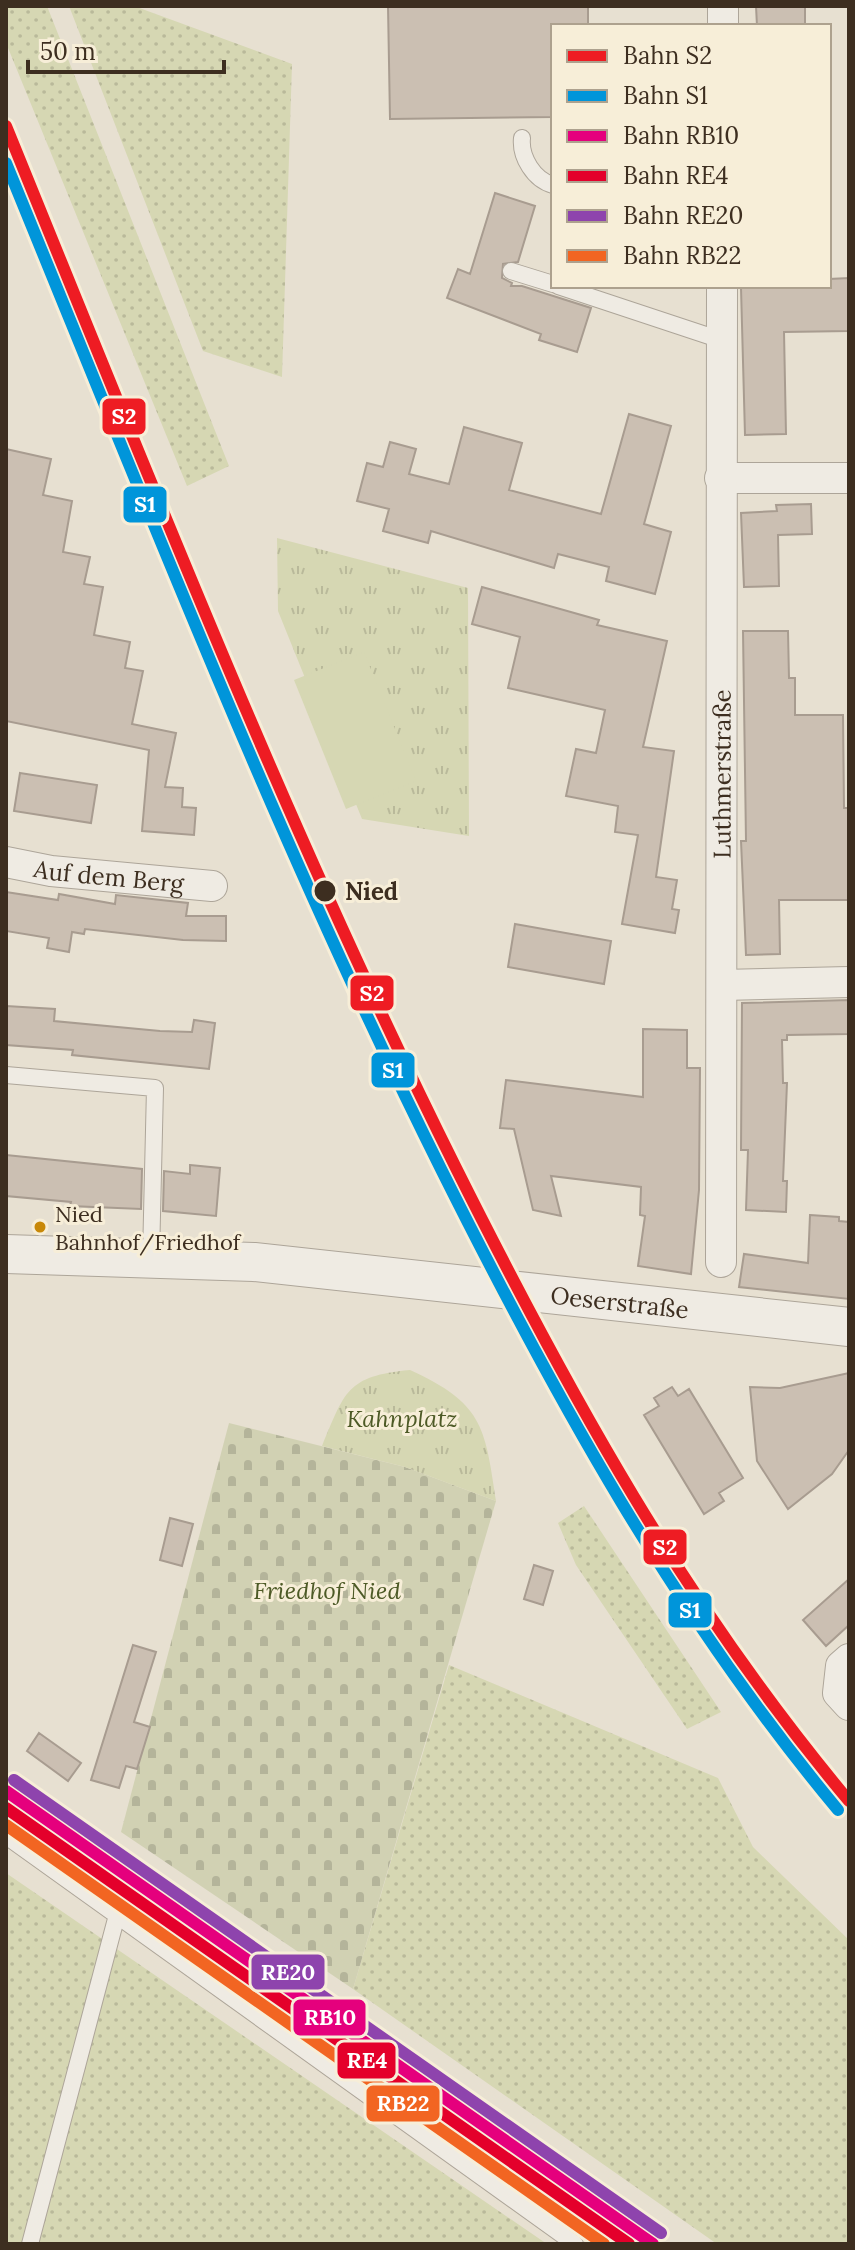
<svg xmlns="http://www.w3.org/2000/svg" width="855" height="2250" viewBox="0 0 855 2250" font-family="Lora,serif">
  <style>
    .grass { fill: url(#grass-dots) }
    .cemetery { fill: url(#cemetery-stones) }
    .park { fill: url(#park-tufts) }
    .pitch { fill: #d6d7b3 }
    .building { fill: #cbbfb2; stroke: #a89c90; stroke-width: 2 }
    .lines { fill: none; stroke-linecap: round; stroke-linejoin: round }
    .service-casing { stroke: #ada599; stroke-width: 18 }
    .minor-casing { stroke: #ada599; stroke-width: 32 }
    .tertiary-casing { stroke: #ada599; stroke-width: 40 }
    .service { stroke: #efebe3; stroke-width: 16 }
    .minor { stroke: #efebe3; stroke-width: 30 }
    .tertiary { stroke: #efebe3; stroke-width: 38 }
    .rail-1-casing { stroke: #f7eed8; stroke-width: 18 }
    .rail-2-casing { stroke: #f7eed8; stroke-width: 18 }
    .rail-3-casing { stroke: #f7eed8; stroke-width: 18 }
    .rail-4-casing { stroke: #f7eed8; stroke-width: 18 }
    .rail-5-casing { stroke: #f7eed8; stroke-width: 18 }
    .rail-6-casing { stroke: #f7eed8; stroke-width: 18 }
    .rail-1 { stroke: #ee1c23; stroke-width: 12 }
    .rail-2 { stroke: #0095da; stroke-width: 12 }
    .rail-3 { stroke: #e5007d; stroke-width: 12 }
    .rail-4 { stroke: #e4002b; stroke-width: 12 }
    .rail-5 { stroke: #8e44ad; stroke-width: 12 }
    .rail-6 { stroke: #f26522; stroke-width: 12 }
    .stop-dot { fill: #3d2e20; stroke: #f7eed8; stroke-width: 3 }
    .bus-dot { fill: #c88808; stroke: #f7eed8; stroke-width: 3 }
    .labels { text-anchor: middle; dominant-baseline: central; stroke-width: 6; stroke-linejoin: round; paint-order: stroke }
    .bus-label { font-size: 22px; fill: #3d2e20; stroke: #f7eed8; text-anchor: start }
    .street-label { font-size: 24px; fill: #3d2e20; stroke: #f7eed8 }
    .stop-label { font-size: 24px; font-weight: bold; fill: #3d2e20; stroke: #f7eed8; text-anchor: start }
    .park-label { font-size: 24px; font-style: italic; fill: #4d5a26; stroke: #f7eed8 }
    .line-badge { stroke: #f7eed8; stroke-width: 3 }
    .badge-label { font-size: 22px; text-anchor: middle; font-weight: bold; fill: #fff }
  </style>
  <defs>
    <pattern id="grass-dots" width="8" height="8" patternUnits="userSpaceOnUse" patternTransform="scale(2)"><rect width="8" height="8" fill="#d6d7b3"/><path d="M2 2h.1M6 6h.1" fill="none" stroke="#b9b99a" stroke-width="1.8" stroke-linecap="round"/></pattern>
    <pattern id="cemetery-stones" width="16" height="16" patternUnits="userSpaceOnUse" patternTransform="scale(2)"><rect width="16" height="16" fill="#d1d1b3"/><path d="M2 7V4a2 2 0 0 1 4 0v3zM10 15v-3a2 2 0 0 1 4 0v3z" fill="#b4b49a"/></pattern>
    <pattern id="park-tufts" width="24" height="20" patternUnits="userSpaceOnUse" patternTransform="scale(2)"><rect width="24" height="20" fill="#d6d7b3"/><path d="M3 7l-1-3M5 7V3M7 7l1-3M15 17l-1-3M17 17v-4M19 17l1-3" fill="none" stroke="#b9b99a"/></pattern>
  </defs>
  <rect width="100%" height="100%" fill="#e7e0d1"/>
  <path class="grass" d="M6,6H47L229,466L187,486L6,43Z
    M69,6H134L292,64L282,377L203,351Z
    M584,1506L721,1712L687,1729L576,1565L558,1523Z
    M449,1665L718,1778L753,1847L849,1940V2244H717L353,1989Z
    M6,1873L547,2244H6Z"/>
  <path class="cemetery" d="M229,1423L405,1467L496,1501L353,1989L121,1832Z"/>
  <path class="park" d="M277,538L468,588L469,836L362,819L278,611Z
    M410,1370C482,1403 485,1425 496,1501L405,1467L322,1446C345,1392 346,1376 410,1370Z"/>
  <path class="pitch" d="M364,652L416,781L346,809L294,680Z"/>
  <path class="building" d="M388,6H588V26H553V117L390,119Z
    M756,6H805V26H757Z
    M495,193L535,206L518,262L503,264L502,278L512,283L511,286H522L591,308L577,352L539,340L541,334L447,298L458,269L470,274Z
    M849,278V331L784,332L786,434L745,435L741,288L829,286V279Z
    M629,414L671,426L644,524L671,532L655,594L606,581L609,567L558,554L554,568L431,531L428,543L383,531L389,509L357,501L367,463L383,467L390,442L416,449L409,474L449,484L464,427L522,443L509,490L601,514Z
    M6,449L51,459L43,495L72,501L63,552L90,557L84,584L103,587L94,635L130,642L125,668L143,671L132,724L176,733L165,787L183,788L182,807L196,808L194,835L142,831L149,750L6,721Z
    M811,504L812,534L778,535L779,586L744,587L741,513L777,511L776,505Z
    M482,587L599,620L597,625L667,641L643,747L674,751L656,877L677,880L672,909L679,910L675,933L622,924L638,835L615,832L618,806L566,796L576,749L596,753L605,710L508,688L520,637L472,624Z
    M743,631H788L789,678H795V715H843L844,808H849V900H779L780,954L746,955L741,841H746Z
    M20,773L97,785L91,823L14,811Z
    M6,892L58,900L59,894L115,904L116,895L188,903L186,916H226V941L183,940L85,929L84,934L72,932L69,952L47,948L49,938L6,931Z
    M515,924L611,941L604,984L508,967Z
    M849,1000V1034L787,1035V1040H782L783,1083H787L783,1181H787L786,1212L746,1210L748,1150H741L742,1003Z
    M6,1006L55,1009L54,1021L160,1031L192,1032L194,1020L215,1023L209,1069L72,1055L73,1050L6,1045Z
    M643,1029L687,1030V1068H700L699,1190L691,1274L638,1266L645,1216L640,1215L641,1187L551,1176L561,1216L533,1210L514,1129L500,1128L506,1080L643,1097Z
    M6,1155L142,1169L141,1209L70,1206L71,1202L6,1196Z
    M190,1165L220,1168L216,1216L163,1211L164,1171L190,1174Z
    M810,1215L839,1217V1221L849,1222V1299L739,1287L744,1254L808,1263Z
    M849,1373V1450L832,1474L788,1509L757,1461L750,1387L780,1388Z
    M672,1387L678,1396L689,1389L743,1478L719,1493L724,1501L704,1514L644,1415L659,1406L654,1398Z
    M170,1518L193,1524L182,1566L160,1560Z
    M534,1565L553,1571L543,1605L524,1599Z
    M849,1579V1625L826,1646L803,1620Z
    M133,1645L156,1652L134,1722L150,1727L137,1769L126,1766L119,1788L91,1780Z
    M39,1733L81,1763L68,1781L27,1751Z"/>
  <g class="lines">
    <g class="service-casing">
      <path id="service" d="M522,138C520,157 534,180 553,185
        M511,271L553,284
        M558,286L721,340
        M6,1075L155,1088L151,1257
        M6,1836L575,2244
        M30,2244L117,1915"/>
    </g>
    <g class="minor-casing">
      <g id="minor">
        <path d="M723,6V26"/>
        <path d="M720,478H849"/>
        <path id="s1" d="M6,862L51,871L212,886"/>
        <path d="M722,985L849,982"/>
        <path id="s2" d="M721,1262L722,286"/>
        <path d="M849,1659L841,1666L838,1693L849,1705"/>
      </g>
    </g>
    <g class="tertiary-casing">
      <g id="tertiary">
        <path id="s3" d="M6,1254L254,1262L849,1327"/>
      </g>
    </g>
    <use href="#service" class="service"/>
    <use href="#minor" class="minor"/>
    <use href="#tertiary" class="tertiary"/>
    <g class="rail-1-casing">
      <path id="rail-1" d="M6,126C149,477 287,829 456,1168C570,1396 685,1605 849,1801"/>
    </g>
    <g class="rail-2-casing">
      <path id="rail-2" d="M6,163C145,502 278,843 442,1171C556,1399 674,1613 838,1810"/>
    </g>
    <g class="rail-3-casing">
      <path id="rail-3" d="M6,1791L653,2244"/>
    </g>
    <g class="rail-4-casing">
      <path id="rail-4" d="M6,1808L629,2244"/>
    </g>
    <g class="rail-5-casing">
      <path id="rail-5" d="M14,1780L661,2233"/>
    </g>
    <g class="rail-6-casing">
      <path id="rail-6" d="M6,1825L604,2244"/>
    </g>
    <use href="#rail-1" class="rail-1"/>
    <use href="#rail-2" class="rail-2"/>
    <use href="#rail-3" class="rail-3"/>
    <use href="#rail-4" class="rail-4"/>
    <use href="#rail-5" class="rail-5"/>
    <use href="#rail-6" class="rail-6"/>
  </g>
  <circle class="stop-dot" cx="325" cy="891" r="12"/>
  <circle class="bus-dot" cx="40" cy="1227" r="7"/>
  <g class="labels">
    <g class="bus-label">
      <text x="55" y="1214">Nied<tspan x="55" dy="28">Bahnhof/Friedhof</tspan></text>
    </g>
    <g class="street-label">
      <text stroke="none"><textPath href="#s2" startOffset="488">Luthmerstraße</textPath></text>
      <text stroke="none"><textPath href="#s1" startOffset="104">Auf dem Berg</textPath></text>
      <text stroke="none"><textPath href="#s3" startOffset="616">Oeserstraße</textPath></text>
    </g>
    <g class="stop-label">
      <text x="345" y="891">Nied</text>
    </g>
    <g class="park-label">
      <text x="402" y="1418">Kahnplatz</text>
      <text x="327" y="1590">Friedhof Nied</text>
    </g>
  </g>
  <g class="line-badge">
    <rect x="101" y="397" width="46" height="39" rx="8" fill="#ee1c23"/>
    <rect x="122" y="485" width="46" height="39" rx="8" fill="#0095da"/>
    <rect x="349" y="974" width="46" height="38" rx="8" fill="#ee1c23"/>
    <rect x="370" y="1051" width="46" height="38" rx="8" fill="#0095da"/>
    <rect x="642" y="1528" width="46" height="38" rx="8" fill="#ee1c23"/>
    <rect x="667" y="1591" width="46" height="38" rx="8" fill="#0095da"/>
    <rect x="250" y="1953" width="76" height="38" rx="8" fill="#8e44ad"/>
    <rect x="292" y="1998" width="75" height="39" rx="8" fill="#e5007d"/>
    <rect x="336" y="2041" width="61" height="39" rx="8" fill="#e4002b"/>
    <rect x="365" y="2084" width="76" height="39" rx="8" fill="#f26522"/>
  </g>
  <g class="badge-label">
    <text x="124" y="424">S2</text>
    <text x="145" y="512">S1</text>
    <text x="372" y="1001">S2</text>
    <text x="393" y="1078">S1</text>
    <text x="665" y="1555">S2</text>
    <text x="690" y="1618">S1</text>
    <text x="288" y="1980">RE20</text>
    <text x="330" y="2025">RB10</text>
    <text x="367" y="2068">RE4</text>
    <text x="403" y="2111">RB22</text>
  </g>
  <rect width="855" height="2250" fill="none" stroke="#3d2e20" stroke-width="16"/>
  <rect x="551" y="24" width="280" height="264" fill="#f7eed8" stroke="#ada18e" stroke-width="2"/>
  <rect x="567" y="50" width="40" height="12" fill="#ee1c23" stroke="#ada18e" stroke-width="2"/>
  <text x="623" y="64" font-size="24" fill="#3d2e20">Bahn S2</text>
  <rect x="567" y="90" width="40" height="12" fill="#0095da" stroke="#ada18e" stroke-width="2"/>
  <text x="623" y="104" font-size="24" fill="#3d2e20">Bahn S1</text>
  <rect x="567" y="130" width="40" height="12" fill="#e5007d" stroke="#ada18e" stroke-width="2"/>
  <text x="623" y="144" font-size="24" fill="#3d2e20">Bahn RB10</text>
  <rect x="567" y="170" width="40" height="12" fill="#e4002b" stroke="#ada18e" stroke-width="2"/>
  <text x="623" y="184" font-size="24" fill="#3d2e20">Bahn RE4</text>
  <rect x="567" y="210" width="40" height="12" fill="#8e44ad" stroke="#ada18e" stroke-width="2"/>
  <text x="623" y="224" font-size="24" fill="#3d2e20">Bahn RE20</text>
  <rect x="567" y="250" width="40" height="12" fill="#f26522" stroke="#ada18e" stroke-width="2"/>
  <text x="623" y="264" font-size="24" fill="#3d2e20">Bahn RB22</text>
  <path d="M28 60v12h196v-12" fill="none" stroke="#3d2e20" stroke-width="4"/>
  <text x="40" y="60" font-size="24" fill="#3d2e20" stroke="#f7eed8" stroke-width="6" paint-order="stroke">50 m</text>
</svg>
